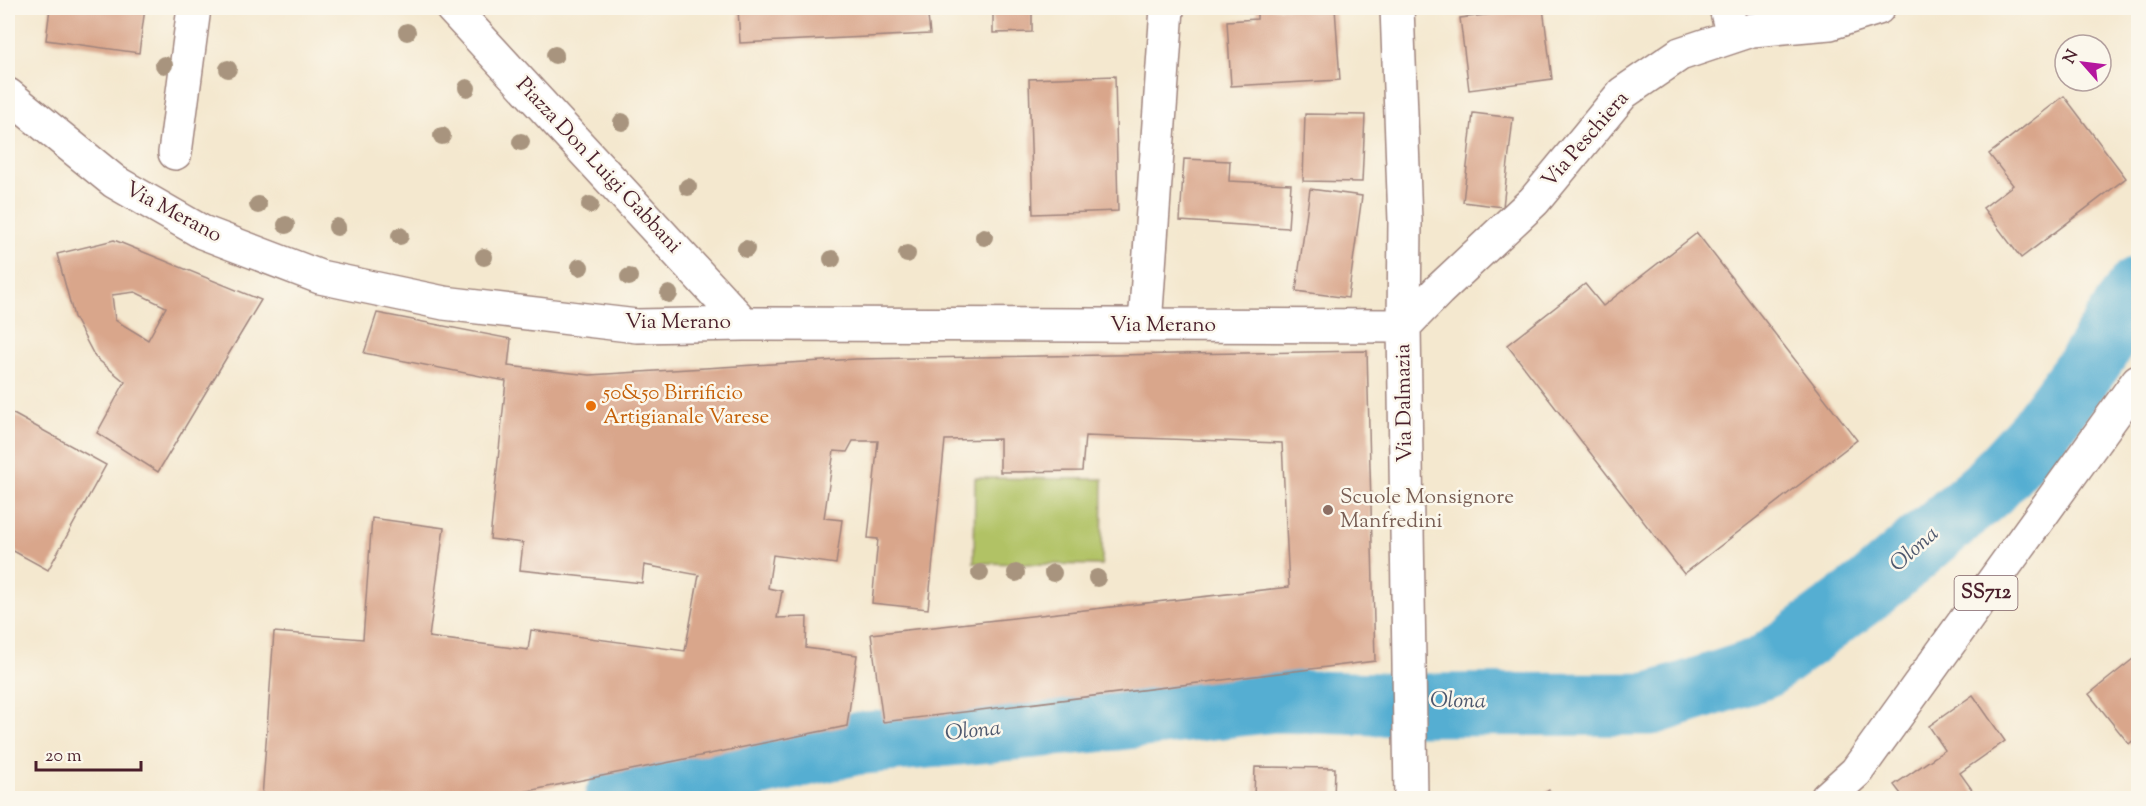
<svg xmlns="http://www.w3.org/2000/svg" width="2146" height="806" viewBox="0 0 2146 806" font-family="'Sorts Mill Goudy',serif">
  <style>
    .green { fill: #b1c265; stroke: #7e7048; stroke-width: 1.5 }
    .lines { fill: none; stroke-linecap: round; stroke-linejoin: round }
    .river { stroke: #54aed2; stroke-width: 63 }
    .building { fill: #d9a68b; fill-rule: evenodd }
    .minor-casing { stroke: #9f847d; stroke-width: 36 }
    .major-casing { stroke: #9f847d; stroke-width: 36 }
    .minor { stroke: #fff; stroke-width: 33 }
    .major { stroke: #fff; stroke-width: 33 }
    .tree { fill: #a8947e }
    .food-dot { fill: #e8710a; stroke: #fbf7ec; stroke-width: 2 }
    .education-dot { fill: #8d6e63; stroke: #fbf7ec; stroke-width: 2 }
    .labels { text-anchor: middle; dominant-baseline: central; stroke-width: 5; stroke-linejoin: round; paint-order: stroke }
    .shield { fill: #fbf7ec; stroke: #7f6065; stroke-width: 1.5 }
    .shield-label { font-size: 20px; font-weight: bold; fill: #4a1f2b }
    .street-label { font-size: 21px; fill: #4a1f2b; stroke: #fbf7ec }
    .food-label { font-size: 21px; fill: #c56008; stroke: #fbf7ec; text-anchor: start }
    .education-label { font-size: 21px; fill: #785e54; stroke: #fbf7ec; text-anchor: start }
    .water-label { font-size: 22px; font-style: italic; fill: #4e586e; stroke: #fbf7ec }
  </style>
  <rect width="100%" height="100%" fill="#fbf7ec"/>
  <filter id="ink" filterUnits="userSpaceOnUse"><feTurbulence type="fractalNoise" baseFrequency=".0167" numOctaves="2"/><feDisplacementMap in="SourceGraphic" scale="12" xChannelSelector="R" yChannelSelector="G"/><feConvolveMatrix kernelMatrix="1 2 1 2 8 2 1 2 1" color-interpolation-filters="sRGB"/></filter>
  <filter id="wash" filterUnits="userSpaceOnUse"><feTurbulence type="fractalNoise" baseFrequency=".008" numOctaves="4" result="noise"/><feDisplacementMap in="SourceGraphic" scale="24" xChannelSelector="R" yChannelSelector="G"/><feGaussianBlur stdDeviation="1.35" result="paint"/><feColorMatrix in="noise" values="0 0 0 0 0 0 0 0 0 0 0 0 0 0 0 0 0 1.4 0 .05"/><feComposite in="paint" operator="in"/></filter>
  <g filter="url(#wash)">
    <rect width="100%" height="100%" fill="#f4e8cf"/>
    <path class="green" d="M975,478L1103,479L1102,565L974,563Z"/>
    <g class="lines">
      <path class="river" d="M616,798L854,744L1118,719L1275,701L1413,705L1651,704L1763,668L1870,589L1988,488L2037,434L2090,362L2138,288"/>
    </g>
    <g id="blocks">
      <path class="building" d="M50,8H145L139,53L46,40Z
        M738,8H927L930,34L740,43Z
        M993,8H1032V32L993,33Z
        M1257,8H1335L1340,80L1231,86L1227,21L1257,19Z
        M1543,8L1552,79L1469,90L1460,18Z
        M1115,76L1118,211L1033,214L1029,79Z
        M2064,96L2126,178L2021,258L1983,208L2013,185L1989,154Z
        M1473,113L1513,118L1503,207L1463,202Z
        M1305,114L1365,115L1362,182L1303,181Z
        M1184,159L1230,161L1229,181L1291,184L1288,228L1180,221Z
        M1310,189L1362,196L1348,298L1296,291Z
        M1697,233L1857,440L1684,574L1507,345L1585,284L1603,306Z
        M114,240L261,300L158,472L97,433L125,382L95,357L74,317L57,254ZM135,292L166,307L148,340L115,320L112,295Z
        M377,313L511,339L508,366L590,375L856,359L1367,351L1375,661L883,722L871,634L1289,587L1282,443L1085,436L1082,471L1000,472V439L945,440L928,609L872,603L878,539L868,538L878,441H853L847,452L834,451L824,518L842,520L836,564L773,555L768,588L782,591L777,618L807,617L806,648L857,655L847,726L494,798H262L274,632L363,639L372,518L444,528L429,637L528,650L531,630L685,651L699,575L644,565L642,583L520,570L523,543L490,539L506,381L364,353Z
        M8,411L106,465L48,570L8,548Z
        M2138,655V736L2129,744L2089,694Z
        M1973,695L2005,741L1960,773L1978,798H1904L1894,785L1945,750L1929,726Z
        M1255,767L1335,768L1334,798H1254Z
        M1549,790L1558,798H1538Z"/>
    </g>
  </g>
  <g filter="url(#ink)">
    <use href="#blocks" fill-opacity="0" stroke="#9f847d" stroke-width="1.5"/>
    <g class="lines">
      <g class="minor-casing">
        <path id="minor" d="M452,8L744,324
          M1397,8L1405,221L1404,326L1411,798
          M1726,8L1733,36
          M8,95L115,182L202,232L320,277L444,303L637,326L744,324L1404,326
          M175,153L194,8
          M1145,325L1167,8
          M1404,326L1439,290L1534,201L1623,93L1680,54L1752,30L1830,23L1878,8"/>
      </g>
      <g class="major-casing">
        <path id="major" d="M1827,798L1856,772L2138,381"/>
      </g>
      <use href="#minor" class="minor"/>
      <use href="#major" class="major"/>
    </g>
    <g class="tree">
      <circle cx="407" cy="32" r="9"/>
      <circle cx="555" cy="55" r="9"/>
      <circle cx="164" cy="65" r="9"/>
      <circle cx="228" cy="69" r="9"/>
      <circle cx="467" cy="88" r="9"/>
      <circle cx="622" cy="122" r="9"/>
      <circle cx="442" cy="136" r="9"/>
      <circle cx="521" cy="142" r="9"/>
      <circle cx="688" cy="187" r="9"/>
      <circle cx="258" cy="205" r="9"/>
      <circle cx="590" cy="205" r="9"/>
      <circle cx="286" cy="225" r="9"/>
      <circle cx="337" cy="227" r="9"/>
      <circle cx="400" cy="236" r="9"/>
      <circle cx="984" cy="237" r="9"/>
      <circle cx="746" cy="249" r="9"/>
      <circle cx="907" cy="254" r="9"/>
      <circle cx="484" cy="257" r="9"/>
      <circle cx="832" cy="259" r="9"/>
      <circle cx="580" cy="267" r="9"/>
      <circle cx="629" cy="277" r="9"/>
      <circle cx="669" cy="294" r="9"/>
      <circle cx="980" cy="573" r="9"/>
      <circle cx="1016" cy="573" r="9"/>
      <circle cx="1053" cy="573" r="9"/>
      <circle cx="1097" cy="578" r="9"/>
    </g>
  </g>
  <circle class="food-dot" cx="591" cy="406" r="6"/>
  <circle class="education-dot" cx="1328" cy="510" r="6"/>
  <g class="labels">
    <rect class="shield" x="1954.5" y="576" width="63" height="34" rx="4.5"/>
    <g class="shield-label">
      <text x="1986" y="593">SS712</text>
    </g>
    <g class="street-label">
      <text transform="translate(1586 140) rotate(-49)">Via Peschiera</text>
      <text transform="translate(598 166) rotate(47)">Piazza Don Luigi Gabbani</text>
      <text transform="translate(173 213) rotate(28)">Via Merano</text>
      <text x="678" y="323">Via Merano</text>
      <text x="1163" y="326">Via Merano</text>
      <text transform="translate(1405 403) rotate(-91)">Via Dalmazia</text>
    </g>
    <g class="food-label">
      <text x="603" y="394">50&amp;50 Birrificio<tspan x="603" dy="24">Artigianale Varese</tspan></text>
    </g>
    <g class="education-label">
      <text x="1340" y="498">Scuole Monsignore<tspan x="1340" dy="24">Manfredini</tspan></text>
    </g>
    <g class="water-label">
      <text transform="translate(1915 550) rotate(-41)">Olona</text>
      <text transform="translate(1458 702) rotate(1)">Olona</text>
      <text transform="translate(973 732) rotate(-6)">Olona</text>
    </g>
  </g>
  <rect width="2146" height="806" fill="none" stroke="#fbf7ec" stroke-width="30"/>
  <g transform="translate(2083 63) rotate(298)"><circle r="28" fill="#fbf7ec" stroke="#b4a19f" stroke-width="1.5"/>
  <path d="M0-4.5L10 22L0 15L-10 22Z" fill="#b5179e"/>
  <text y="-9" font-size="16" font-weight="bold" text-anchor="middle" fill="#4a1f2b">N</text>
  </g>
  <path d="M36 761v9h105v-9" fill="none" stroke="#4a1f2b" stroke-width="3"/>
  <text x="45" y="761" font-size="18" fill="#4a1f2b" stroke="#fbf7ec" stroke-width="4.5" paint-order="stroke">20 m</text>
</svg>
